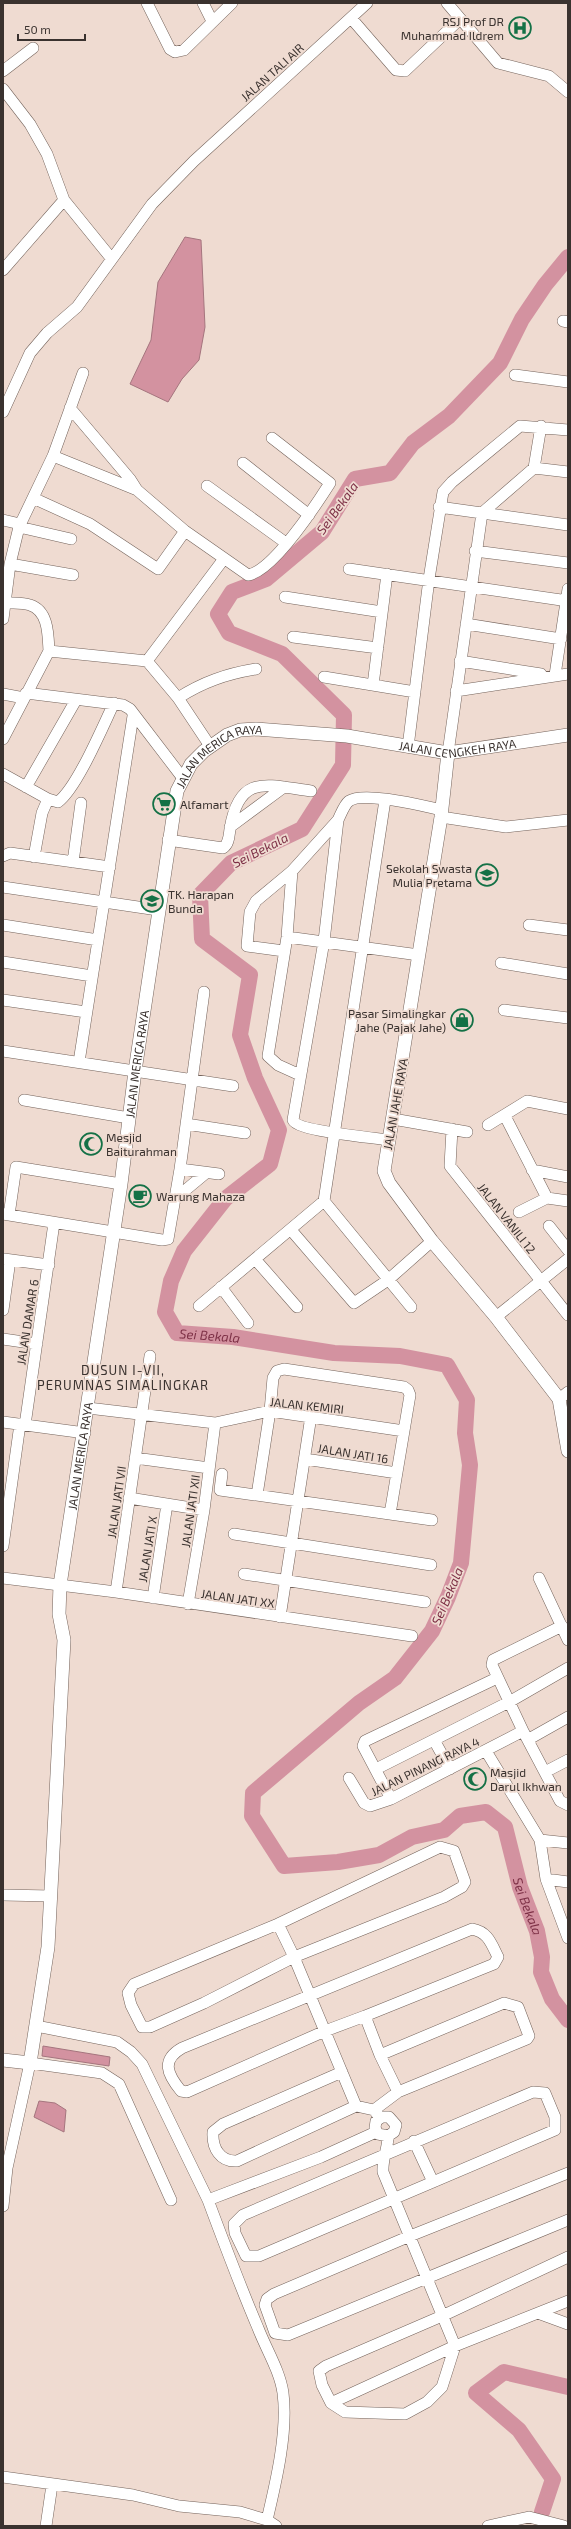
<svg xmlns="http://www.w3.org/2000/svg" width="571" height="2529" viewBox="0 0 571 2529" font-family="'Exo 2',sans-serif">
  <style>
    .water { fill: #d392a0; stroke: #a5757e }
    .lines { fill: none; stroke-linecap: round; stroke-linejoin: round }
    .river { stroke: #d392a0; stroke-width: 16 }
    .minor-casing { stroke: #74635b; stroke-width: 12 }
    .tertiary-casing { stroke: #74635b; stroke-width: 14 }
    .minor { stroke: #fff; stroke-width: 11 }
    .tertiary { stroke: #fff; stroke-width: 13 }
    .labels { text-anchor: middle; dominant-baseline: central; stroke-width: 3.5; stroke-linejoin: round; paint-order: stroke }
    .poi-label { font-size: 12px; fill: #3a322f; stroke: #efdbd1; text-anchor: start }
    .street-label { font-size: 12px; fill: #3a322f; stroke: #efdbd1 }
    .water-label { font-size: 13px; font-style: italic; fill: #7d3046; stroke: #efdbd1 }
    .neighbourhood-label { font-size: 13px; letter-spacing: 1px; fill: #3a322f; stroke: #efdbd1 }
  </style>
  <rect width="100%" height="100%" fill="#efdbd1"/>
  <path class="water" d="M185,237L201,240L205,327L199,360L182,379L168,402L130,384L151,340L158,282Z
    M43,2046L110,2057L109,2066L42,2056Z
    M39,2101L55,2103L66,2110L64,2132L34,2117Z"/>
  <g class="lines">
    <g class="river">
      <path id="s1" d="M568,257L545,285L522,319L500,363L449,416L413,443L390,473L355,479L322,532L266,579L232,592L218,614L229,633L282,654L344,715L343,765L302,829L231,863L200,895L202,939L250,975L240,1035L255,1078L279,1130L270,1164L225,1199L184,1251L171,1281L165,1312L177,1333L233,1337L334,1353L400,1356L447,1365L467,1400L465,1433L470,1465L461,1563L448,1597L432,1631L395,1678L359,1703L253,1793L252,1816L284,1866L338,1862L379,1855L412,1837L444,1830L460,1816L486,1812L505,1827L520,1887L537,1931L542,1957L541,1972L552,1999L568,2020"/>
      <path d="M542,2512L553,2479L519,2430L476,2393L504,2372L568,2387"/>
    </g>
    <g class="minor-casing">
      <path id="minor" d="M147,3L170,49L175,52L184,50L232,3
        M203,3L212,21
        M447,3L498,63L549,76L568,92
        M351,18L396,70L405,71L460,19
        M3,71L33,48
        M3,89L30,124L47,154L64,200L111,258
        M3,270L64,200
        M563,321L568,322
        M515,375L568,382
        M70,408L130,479L137,490
        M3,412L30,353L47,333L77,307L152,204L194,161L367,3
        M53,456L137,490L185,531L248,575C273,571 316,505 330,483L272,438
        M243,463L309,515
        M534,468L541,426
        M207,486L286,543
        M33,498L90,524L158,569L185,531
        M439,507L568,525
        M3,520L20,524
        M19,527L71,539
        M475,551L568,563
        M10,564L73,575
        M349,569L568,601
        M285,597L382,612
        M5,603C13,603 23,602 30,605C49,611 48,636 49,651
        M3,619L10,564L19,527L53,456L83,373
        M466,624L561,639
        M293,637L378,648
        M147,661L223,560
        M460,661L541,674
        M555,675L568,589
        M324,677L415,692
        M373,685L387,574
        M456,691L568,674
        M26,693L123,705L130,709L182,777
        M3,694L24,698
        M178,698C203,682 226,674 256,669
        M3,739L49,651L147,661L178,698L210,746
        M408,747L429,579L443,492L452,482L520,426L568,430
        M448,753L482,513L534,468L568,472
        M3,774L48,799L58,802C77,788 103,726 114,703
        M26,787L76,700
        M385,800L324,1201L411,1307
        M441,817L506,827L568,820
        M230,827L284,787
        M168,840L223,848C229,844 229,836 230,829C239,773 267,785 311,791
        M3,856L10,853L110,867
        M34,857L42,813L48,799
        M73,862L81,803
        M292,871L287,937L268,1056L278,1065L300,1075
        M3,887L158,910
        M3,925L98,940
        M529,925L568,930
        M287,937L419,955
        M284,951L247,946L250,912L256,901L292,871L338,820
        M3,962L92,976
        M501,963L568,974
        M3,1000L86,1012
        M504,1010L568,1018
        M3,1051L233,1086
        M79,1062L133,716
        M24,1100L129,1118
        M505,1116L547,1198L519,1212
        M393,1119L467,1132
        M186,1124L245,1133
        M488,1125L527,1101L568,1109
        M452,1129L450,1166L568,1315
        M389,1140C375,1138 297,1131 293,1120L324,941L338,820C341,814 344,805 349,801C364,791 423,806 442,810
        M180,1169L219,1174
        M532,1170L568,1177
        M176,1198L206,1173
        M547,1198L568,1201
        M3,1214L162,1240L168,1239L180,1169L204,992
        M9,1215L16,1167L121,1184
        M549,1226L568,1250
        M291,1230L354,1303L388,1280L432,1241
        M4,1259L49,1265
        M255,1259L297,1307
        M221,1287L248,1323
        M199,1306L324,1201
        M3,1310L10,1260
        M496,1317L568,1259
        M3,1339L37,1344
        M559,1399L568,1392
        M88,1408L215,1423L270,1411L404,1431
        M3,1422L85,1433
        M25,1425L54,1223
        M135,1458L209,1468
        M305,1459L397,1473
        M222,1474L220,1490L432,1520
        M257,1495L270,1411L273,1378L277,1371L284,1369L404,1387L408,1390L410,1395L390,1514
        M129,1498L204,1510
        M234,1534L431,1565
        M3,1546L20,1424
        M244,1574L425,1602
        M3,1578L116,1592L412,1636
        M539,1578L568,1640
        M116,1592L150,1356
        M153,1598L167,1504
        M188,1604L204,1510L215,1423
        M280,1617L311,1416
        M562,1626L493,1660L492,1665L523,1731L560,1801L568,1805
        M529,1739L568,1717
        M434,1740L450,1769
        M486,1751L540,1840L546,1879L568,1938
        M376,1769L509,1702L568,1668
        M545,1772L568,1760
        M349,1778L364,1803L370,1806L391,1799L523,1731
        M391,1799L363,1746L365,1741L497,1678
        M540,1840L568,1843
        M546,1879L568,1882
        M3,1895L51,1896
        M278,1924L440,1847L454,1851L465,1882L462,1887L444,1897L294,1957L204,2003L150,2027H142L131,2005L128,1993L134,1984L278,1924L294,1957L356,2106L374,2110L380,2118
        M365,2016L494,1964L498,1957C491,1943 488,1932 472,1929L182,2048C161,2060 167,2074 181,2091L187,2092L325,2031L365,2016L380,2055
        M36,2026L117,2042L131,2052L142,2064L208,2200L321,2157L376,2132
        M342,2072L223,2124L213,2132C212,2148 220,2162 237,2161L356,2106
        M533,2092L545,2093L555,2117V2130L259,2256H246L235,2233L234,2224L243,2215Z
        M374,2110L398,2092L527,2039L529,2036L518,2007L504,2003L380,2055L398,2092
        M388,2136L378,2134L375,2128L376,2121L382,2117H389L396,2125L394,2132L388,2136C388,2149 382,2159 383,2172L455,2346L568,2301
        M414,2141L433,2182
        M568,2173L410,2236L274,2294L267,2299L265,2305L275,2333L288,2335L568,2220
        M208,2200C224,2243 240,2286 258,2328C266,2349 280,2371 283,2393C288,2432 276,2482 267,2520
        M3,2206L7,2168L30,2063L102,2073L119,2084L171,2200
        M538,2313L568,2324
        M455,2346L442,2387L427,2402L405,2414L345,2412L331,2403Z
        M331,2403L322,2385L319,2371L326,2366L442,2316L568,2257
        M3,2477L133,2495L179,2506L240,2512L267,2520L276,2526
        M46,2526L52,2485
        M488,2526L529,2517L564,2526"/>
    </g>
    <g class="tertiary-casing">
      <g id="tertiary">
        <path d="M448,753L441,817L384,1171L389,1183L432,1241L496,1317L559,1399L568,1451"/>
        <path id="s2" d="M3,2060L30,2063L48,1947L64,1640L59,1614L60,1585L121,1184L135,1071L177,791L191,764L204,751L227,735L240,730L256,729L347,736L448,753L568,735"/>
      </g>
    </g>
    <use href="#minor" class="minor"/>
    <use href="#tertiary" class="tertiary"/>
  </g>
  <defs>
    <g id="hospital-ring" transform="scale(1.15)"><circle r="9.5" fill="#efdbd1" stroke="#147146" stroke-width="1.5"/><path d="M-5-5h3v3.5h4V-5h3V5h-3V1.5h-4V5h-3Z" fill="#147146"/></g>
    <g id="supermarket-ring" transform="scale(1.15)"><circle r="9.5" fill="#efdbd1" stroke="#147146" stroke-width="1.5"/><path d="M-6-5.5h2.5l.6 2H6L4.5 2H-2.5L-4.4-4H-6ZM-1.5 3.2a1.3 1.3 0 1 0 .1 0ZM3 3.2a1.3 1.3 0 1 0 .1 0Z" fill="#147146"/></g>
    <g id="school-ring" transform="scale(1.15)"><circle r="9.5" fill="#efdbd1" stroke="#147146" stroke-width="1.5"/><path d="M0-5L7-2L0 1L-7-2ZM-4 1L0 2.5L4 1V4Q0 6-4 4Z" fill="#147146"/></g>
    <g id="shop-ring" transform="scale(1.15)"><circle r="9.5" fill="#efdbd1" stroke="#147146" stroke-width="1.5"/><path d="M-5-2.5h2.3a2.7 3.5 0 0 1 5.4 0H5L5.5 6h-11ZM-1.5-2.5h3a1.5 2.3 0 0 0-3 0Z" fill="#147146"/></g>
    <g id="mosque-ring" transform="scale(1.15)"><circle r="9.5" fill="#efdbd1" stroke="#147146" stroke-width="1.5"/><path d="M3.5-4.9A6 6 0 1 0 3.5 4.9A5 5 0 1 1 3.5-4.9Z" fill="#147146"/></g>
    <g id="cafe-ring" transform="scale(1.15)"><circle r="9.5" fill="#efdbd1" stroke="#147146" stroke-width="1.5"/><path d="M-5.5-4.5H6V0H3Q3 3.5 0 3.5H-2.5Q-5.5 3.5-5.5 0ZM3-3.2v2h1.7v-2ZM-6 4.5H4V6H-6Z" fill="#147146"/></g>
  </defs>
  <g fill-rule="evenodd">
    <use href="#hospital-ring" x="520" y="28"/>
    <use href="#supermarket-ring" x="164" y="804"/>
    <use href="#school-ring" x="487" y="875"/>
    <use href="#school-ring" x="152" y="901"/>
    <use href="#shop-ring" x="462" y="1020"/>
    <use href="#mosque-ring" x="91" y="1144"/>
    <use href="#cafe-ring" x="140" y="1196"/>
    <use href="#mosque-ring" x="475" y="1779"/>
  </g>
  <g class="labels">
    <g class="poi-label">
      <text x="504" y="21" text-anchor="end">RSJ Prof DR<tspan x="504" dy="14">Muhammad Ildrem</tspan></text>
      <text x="180" y="804">Alfamart</text>
      <text x="472" y="868" text-anchor="end">Sekolah Swasta<tspan x="472" dy="14">Mulia Pretama</tspan></text>
      <text x="168" y="894">TK. Harapan<tspan x="168" dy="14">Bunda</tspan></text>
      <text x="446" y="1013" text-anchor="end">Pasar Simalingkar<tspan x="446" dy="14">Jahe (Pajak Jahe)</tspan></text>
      <text x="106" y="1137">Mesjid<tspan x="106" dy="14">Baiturahman</tspan></text>
      <text x="156" y="1196">Warung Mahaza</text>
      <text x="490" y="1772">Masjid<tspan x="490" dy="14">Darul Ikhwan</tspan></text>
    </g>
    <g class="street-label">
      <text transform="translate(272 72) rotate(-42)">JALAN TALI AIR</text>
      <text stroke="none"><textPath href="#s2" startOffset="1620">JALAN CENGKEH RAYA</textPath></text>
      <text stroke="none"><textPath href="#s2" startOffset="1369">JALAN MERICA RAYA</textPath></text>
      <text stroke="none"><textPath href="#s2" startOffset="1034">JALAN MERICA RAYA</textPath></text>
      <text transform="translate(395 1104) rotate(-80)">JALAN JAHE RAYA</text>
      <text transform="translate(507 1218) rotate(52)">JALAN VANILI 12</text>
      <text transform="translate(27 1322) rotate(-81)">JALAN DAMAR 6</text>
      <text transform="translate(307 1405) rotate(6)">JALAN KEMIRI</text>
      <text transform="translate(353 1453) rotate(9)">JALAN JATI 16</text>
      <text stroke="none"><textPath href="#s2" startOffset="638">JALAN MERICA RAYA</textPath></text>
      <text transform="translate(116 1502) rotate(-82)">JALAN JATI VII</text>
      <text transform="translate(190 1511) rotate(-82)">JALAN JATI XII</text>
      <text transform="translate(147 1549) rotate(-81)">JALAN JATI X</text>
      <text transform="translate(238 1598) rotate(8)">JALAN JATI XX</text>
      <text transform="translate(425 1766) rotate(-26)">JALAN PINANG RAYA 4</text>
    </g>
    <g class="water-label">
      <text transform="translate(337 508) rotate(-54)">Sei Bekala</text>
      <text transform="translate(260 850) rotate(-27)">Sei Bekala</text>
      <text stroke="none"><textPath href="#s1" startOffset="1479">Sei Bekala</textPath></text>
      <text transform="translate(447 1596) rotate(-67)">Sei Bekala</text>
      <text stroke="none"><textPath href="#s1" startOffset="2642">Sei Bekala</textPath></text>
    </g>
    <g class="neighbourhood-label">
      <text x="123" y="1370">DUSUN I-VII,<tspan x="123" dy="15">PERUMNAS SIMALINGKAR</tspan></text>
    </g>
  </g>
  <rect width="571" height="2529" fill="none" stroke="#3a322f" stroke-width="8"/>
  <path d="M18 34v6h67v-6" fill="none" stroke="#3a322f" stroke-width="2"/>
  <text x="24" y="34" font-size="12" fill="#3a322f" stroke="#efdbd1" stroke-width="3" paint-order="stroke">50 m</text>
</svg>
